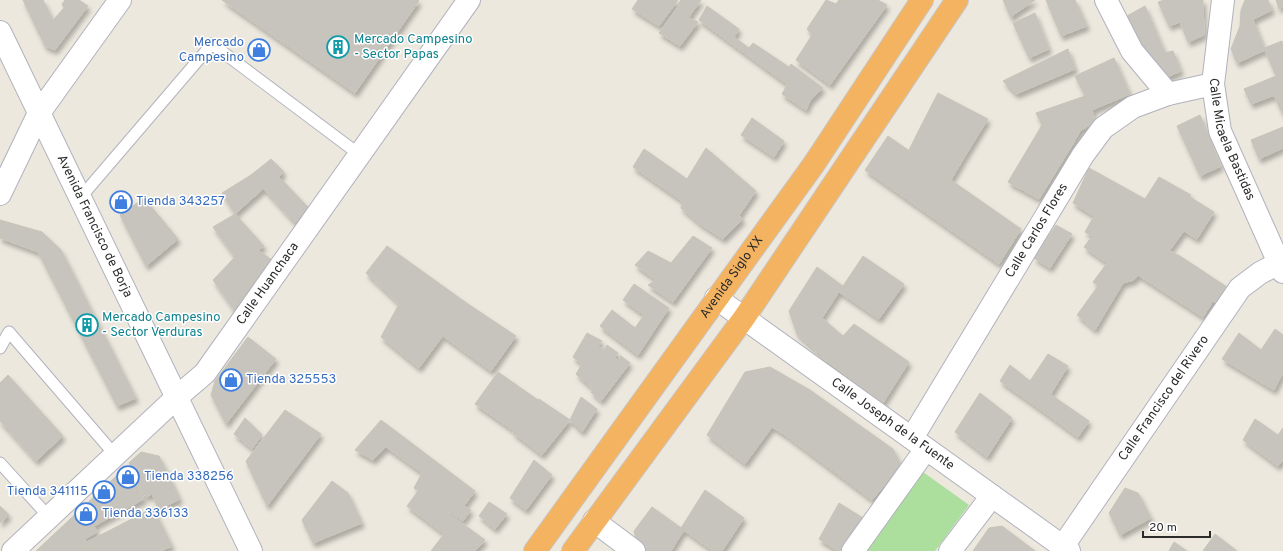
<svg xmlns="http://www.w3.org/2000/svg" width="1283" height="551" viewBox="0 0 1283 551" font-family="Overpass,sans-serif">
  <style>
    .green { fill: #acdf9e }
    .building { fill: #c7c4bd; stroke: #c7c4b8; filter: url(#shadow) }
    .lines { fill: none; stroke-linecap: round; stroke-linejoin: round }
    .lane-casing { stroke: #b1b2bd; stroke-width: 13 }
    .street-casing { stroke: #b1b2bd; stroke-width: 24 }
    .secondary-casing { stroke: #b1b2bd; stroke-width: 24 }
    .highway-casing { stroke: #c8c8c8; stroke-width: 24 }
    .lane { stroke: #fff; stroke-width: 11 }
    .street { stroke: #fff; stroke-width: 22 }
    .secondary { stroke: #fff; stroke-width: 22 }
    .highway { stroke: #f4b361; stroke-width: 22 }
    .labels { text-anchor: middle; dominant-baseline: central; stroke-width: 3; stroke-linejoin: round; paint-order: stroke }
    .culture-label { font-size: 13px; fill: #0d838f; stroke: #fff; text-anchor: start }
    .shop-label { font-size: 13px; fill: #366cbe; stroke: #fff; text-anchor: start }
    .street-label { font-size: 13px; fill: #2b2b2b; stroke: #fff }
  </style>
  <defs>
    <filter id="shadow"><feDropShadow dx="2.5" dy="4.5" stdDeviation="2" flood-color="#0004"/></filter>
  </defs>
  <rect width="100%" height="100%" fill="#ece8de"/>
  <path class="green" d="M923,472L969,505L935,551H866Z"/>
  <path class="building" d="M23,0H43L53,20L64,8L62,4L65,0H79L88,6L55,50L45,46Z
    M222,0H418L419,1L355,93Z
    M638,0H678L659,26L632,9Z
    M681,0H701L691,14L678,4Z
    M826,0L836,4L839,0H878L887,5L830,85L796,60L812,35L807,29Z
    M1003,0H1035L1016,13L1011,18Z
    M1046,0H1075L1087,26L1061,36Z
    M1164,0H1203L1204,35L1188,42L1180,22L1169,26L1158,2Z
    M1245,0H1268L1272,10L1240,26L1241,10Z
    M1276,0H1283V6L1279,9Z
    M679,6L691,14L689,18L698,22L680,46L659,33Z
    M707,6L739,29L734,37L749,48L753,43L789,67L791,64L823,88L810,101L699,20Z
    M1145,6L1165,53L1173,51L1181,71L1163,79L1140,46L1127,16Z
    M1035,13L1049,49L1029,58L1013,23Z
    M1253,20L1265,50L1237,63L1231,49L1240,26Z
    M1282,41L1283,44V92L1264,48Z
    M1068,49L1075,69L1016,94L1003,81Z
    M1114,58L1130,94L1092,110L1075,76Z
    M1276,76L1283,92L1251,104L1244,89Z
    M787,85L810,101L806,110L782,94Z
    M1283,92V115L1274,95Z
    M938,93L988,119L967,153L922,124Z
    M1085,96L1092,110L1095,122L1080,131L1073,144L1042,125L1036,113Z
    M1200,115L1221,166L1200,176L1177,126Z
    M752,118L784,141L774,157L741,135Z
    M922,124L967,153L951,180L909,150Z
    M1042,125L1073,144L1039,199L1008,182Z
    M1283,127V148L1259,159L1251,140Z
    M888,136L1021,229L999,264L865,170Z
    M706,148L756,191L738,217L687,179Z
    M644,149L687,179L743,219L723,239L700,224L681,208L682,201L633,167Z
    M271,159L284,172L279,177L308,207L295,223L251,175Z
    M1089,168L1145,199L1125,235L1073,203Z
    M251,175L263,189L235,214L222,193Z
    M1159,177L1191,195L1154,247L1125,235L1145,199Z
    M1190,197L1214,212L1197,239L1184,231L1170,250L1156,244Z
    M144,198L178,239L146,266L120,215Z
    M235,214L264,246L258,250L235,257L213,227Z
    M1094,216L1125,235L1139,241L1120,272L1084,247L1092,236L1085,232Z
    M0,220L42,232L61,250L136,398L117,406L38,252L0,238Z
    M1056,225L1072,234L1050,268L1034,258Z
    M693,236L712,248L673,302L648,285L656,280L635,265L648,251L671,263Z
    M1139,241L1154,247L1156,244L1180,256L1161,290L1138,275L1134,280L1123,283L1120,272Z
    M387,246L468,304L516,336L491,371L399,304L366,273Z
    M258,250L272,260L236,307L235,311L213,280L235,257Z
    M863,256L904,284L879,319L839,292Z
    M1180,256L1230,289L1220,305L1213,301L1203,317L1161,290Z
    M1107,263L1120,272L1123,283L1095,330L1077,315L1098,286L1093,282Z
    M817,267L843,286L822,318L843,336L827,361L797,334L789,311Z
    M634,284L669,308L638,355L600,326L612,310L635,328L644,315L623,300Z
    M399,304L442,337L419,368L381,337Z
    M854,324L909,362L883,403L827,361L843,336Z
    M1275,329L1283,335V373L1274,390L1222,359L1239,333L1261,350Z
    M587,333L602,341L598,346L604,350L607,345L618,353L615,357L619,361L621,356L630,363L601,401L591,392L593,389L576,374L582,364L573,357Z
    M248,337L276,359L226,424L211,395L215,381Z
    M1048,354L1068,366L1041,410L1000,381L1010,365L1030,381Z
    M770,367L810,390L785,435L772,427L745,464L707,435L745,372Z
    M498,372L538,400L539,399L570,420L542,455L513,433L514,431L475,404Z
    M8,375L63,436L36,461L0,421V383Z
    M810,390L893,449L901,465L872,500L785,435Z
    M980,393L1012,418L987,457L955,432Z
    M1050,394L1089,421L1078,437L1041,410Z
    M581,397L597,409L582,432L570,420Z
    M285,410L321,434L267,506L246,461Z
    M245,418L262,435L252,449L234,434Z
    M1255,419L1278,435L1283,428V460L1278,466L1243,440Z
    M381,420L475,491L464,506L471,510L463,521L414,488L422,473L386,447L373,460L355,450Z
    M141,452L159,456L180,499L159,510L152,494L146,497L129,463Z
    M534,460L552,475L526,510L510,498Z
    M127,466L144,499L94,526L97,532L85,539L92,551H36Z
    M332,481L348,493L362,523L313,543L302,520Z
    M1125,488L1138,493L1151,518L1120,535L1109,513Z
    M705,490L744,518L722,551H713L681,528Z
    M418,491L485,540L475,551H431L444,534L407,506Z
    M489,502L507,514L495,529L479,516Z
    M839,503L863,518L843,551H838L819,539Z
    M0,506L9,515L0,523Z
    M652,507L684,530L671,551H643L638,548L634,531Z
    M153,508L172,546L161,551H91L87,542Z
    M1002,526L1035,551H973L989,528Z
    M1215,534L1237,551H1203Z
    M1174,542L1187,551H1169Z"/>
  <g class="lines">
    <g class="lane-casing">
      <path id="lane" d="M81,197L212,44L360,155
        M0,348L9,332L115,455
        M0,463L49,517"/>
    </g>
    <g class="street-casing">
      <g id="street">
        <path d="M1106,0L1132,51L1168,94"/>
        <path id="s1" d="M1223,0L1213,84L1220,131L1283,272"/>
        <path d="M0,194L39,113L120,0"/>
        <path id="s2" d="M716,298L1069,551"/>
        <path id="s3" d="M912,438L1083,155L1103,128L1133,107L1168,94L1213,84"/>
        <path d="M594,521L634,551"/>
        <path id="s4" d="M1063,546L1240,288L1260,273L1279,263"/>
        <path id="s5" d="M13,551L177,397L205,373L469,0"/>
        <path d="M853,551L926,449"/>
        <path d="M950,551L992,496"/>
      </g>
    </g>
    <g class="secondary-casing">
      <g id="secondary">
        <path id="s6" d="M0,32L251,551"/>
      </g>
    </g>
    <g class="highway-casing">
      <g id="highway">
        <path id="s7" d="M535,551L814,164L922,0"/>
        <path d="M573,551L744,318L957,0"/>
      </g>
    </g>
    <use href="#lane" class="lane"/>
    <use href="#street" class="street"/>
    <use href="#secondary" class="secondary"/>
    <use href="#highway" class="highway"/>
  </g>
  <defs>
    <g id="building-ring" transform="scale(1.15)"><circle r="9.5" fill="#fff" stroke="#0f9aa8" stroke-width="1.5"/><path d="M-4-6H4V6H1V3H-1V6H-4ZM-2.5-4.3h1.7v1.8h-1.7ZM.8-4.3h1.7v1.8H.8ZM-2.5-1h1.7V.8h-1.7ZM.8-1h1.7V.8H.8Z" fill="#0f9aa8"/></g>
    <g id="shop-ring" transform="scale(1.15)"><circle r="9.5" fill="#fff" stroke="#3f7fe0" stroke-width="1.5"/><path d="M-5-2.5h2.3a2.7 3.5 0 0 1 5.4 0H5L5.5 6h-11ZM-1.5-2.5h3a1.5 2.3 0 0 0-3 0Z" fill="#3f7fe0"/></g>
  </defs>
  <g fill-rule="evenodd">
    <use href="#building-ring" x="338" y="47"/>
    <use href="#shop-ring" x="259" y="50"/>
    <use href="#shop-ring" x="121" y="202"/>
    <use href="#building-ring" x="87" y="325"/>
    <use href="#shop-ring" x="231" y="380"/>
    <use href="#shop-ring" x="128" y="477"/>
    <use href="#shop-ring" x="104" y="492"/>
    <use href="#shop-ring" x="86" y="514"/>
  </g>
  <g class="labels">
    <g class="culture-label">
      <text x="354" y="40">Mercado Campesino<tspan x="354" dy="15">- Sector Papas</tspan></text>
      <text x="102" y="318">Mercado Campesino<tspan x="102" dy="15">- Sector Verduras</tspan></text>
    </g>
    <g class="shop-label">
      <text x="244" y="43" text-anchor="end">Mercado<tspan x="244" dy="15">Campesino</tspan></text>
      <text x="136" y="202">Tienda 343257</text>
      <text x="246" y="380">Tienda 325553</text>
      <text x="144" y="477">Tienda 338256</text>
      <text x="88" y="492" text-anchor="end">Tienda 341115</text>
      <text x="102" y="514">Tienda 336133</text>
    </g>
    <g class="street-label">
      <text stroke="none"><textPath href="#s1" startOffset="143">Calle Micaela Bastidas</textPath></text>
      <text stroke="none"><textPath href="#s6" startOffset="216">Avenida Francisco de Borja</textPath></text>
      <text stroke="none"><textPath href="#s3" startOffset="242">Calle Carlos Flores</textPath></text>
      <text stroke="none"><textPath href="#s7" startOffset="337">Avenida Siglo XX</textPath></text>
      <text stroke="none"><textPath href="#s5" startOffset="371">Calle Huanchaca</textPath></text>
      <text stroke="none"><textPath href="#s4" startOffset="179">Calle Francisco del Rivero</textPath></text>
      <text stroke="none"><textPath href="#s2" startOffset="217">Calle Joseph de la Fuente</textPath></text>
    </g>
  </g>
  <path d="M1143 531v6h67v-6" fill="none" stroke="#2b2b2b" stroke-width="2"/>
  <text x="1149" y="531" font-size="12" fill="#2b2b2b" stroke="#ffffff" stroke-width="3" paint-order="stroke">20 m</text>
</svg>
